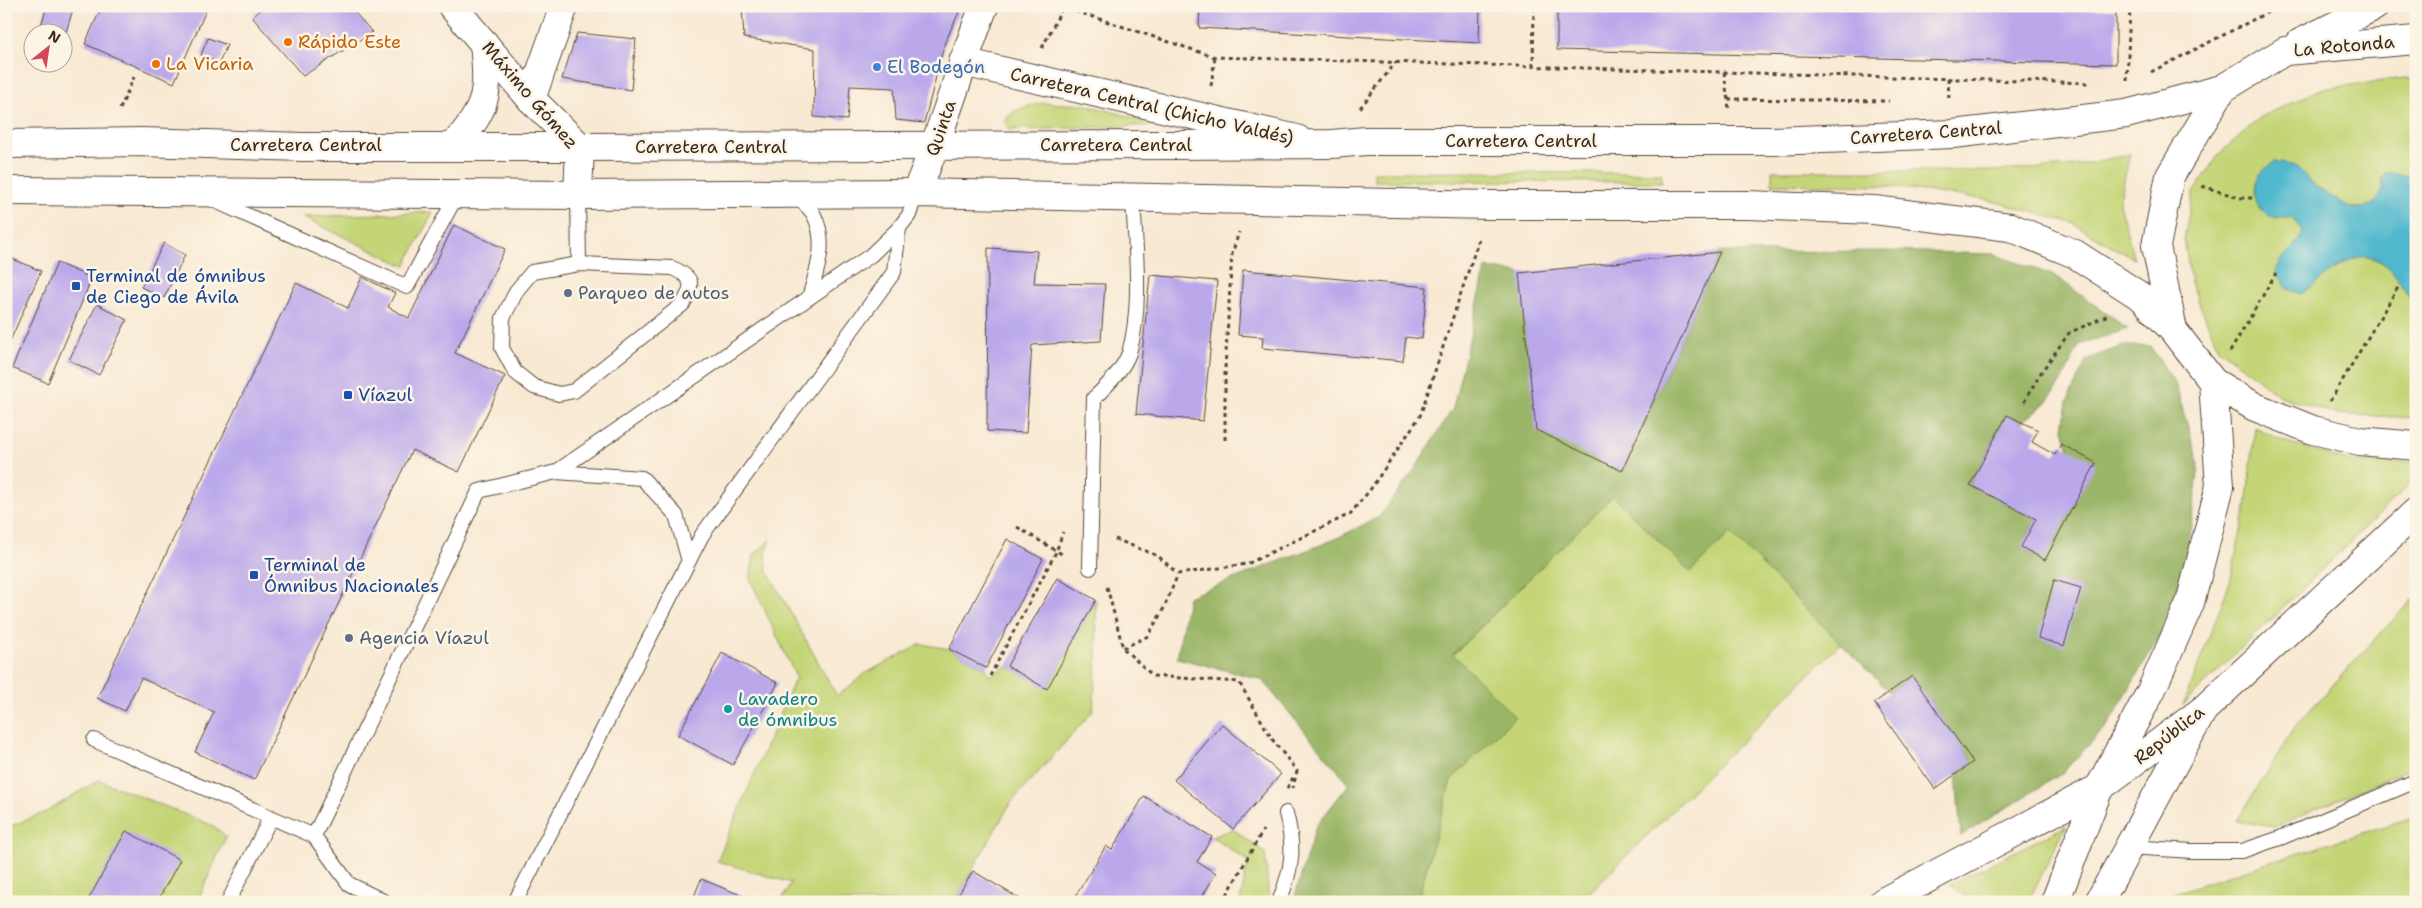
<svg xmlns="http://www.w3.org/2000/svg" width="2422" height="908" viewBox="0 0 2422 908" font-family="'Shantell Sans',sans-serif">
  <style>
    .green { fill: #c4d577; stroke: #80804a }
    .forest { fill: #9bb668; stroke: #6b7043 }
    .water { fill: #4fb8cd; stroke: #457176 }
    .building { fill: #baa8eb }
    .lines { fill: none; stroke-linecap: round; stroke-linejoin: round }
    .service-casing { stroke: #574739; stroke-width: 16 }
    .minor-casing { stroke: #574739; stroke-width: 30 }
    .tertiary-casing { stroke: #574739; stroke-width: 30 }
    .secondary-casing { stroke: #574739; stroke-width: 30 }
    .primary-casing { stroke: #574739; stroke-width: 30 }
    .path { stroke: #574739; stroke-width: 3; stroke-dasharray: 4 4; stroke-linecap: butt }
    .service { stroke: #fff; stroke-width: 14 }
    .minor { stroke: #fff; stroke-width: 28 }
    .tertiary { stroke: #fff; stroke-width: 28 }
    .secondary { stroke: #fff; stroke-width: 28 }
    .primary { stroke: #fff; stroke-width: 28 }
    .food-dot { fill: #e8710a; stroke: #fcf5e5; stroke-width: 2 }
    .shop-dot { fill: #3f7fe0; stroke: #fcf5e5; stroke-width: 2 }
    .transit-dot { fill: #1a4fb4; stroke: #fcf5e5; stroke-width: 2 }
    .service-dot { fill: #5c6f8a; stroke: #fcf5e5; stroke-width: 2 }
    .culture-dot { fill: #0f9aa8; stroke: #fcf5e5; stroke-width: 2 }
    .labels { text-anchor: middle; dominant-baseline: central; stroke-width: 5; stroke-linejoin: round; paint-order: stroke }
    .food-label { font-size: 18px; fill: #c56008; stroke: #fcf5e5; text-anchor: start }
    .street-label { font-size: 18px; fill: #3b2a1e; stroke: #fcf5e5 }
    .shop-label { font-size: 18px; fill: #366cbe; stroke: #fcf5e5; text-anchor: start }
    .transit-label { font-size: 18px; fill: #164399; stroke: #fcf5e5; text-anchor: start }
    .service-label { font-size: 18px; fill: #4e5e75; stroke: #fcf5e5; text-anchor: start }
    .culture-label { font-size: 18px; fill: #0d838f; stroke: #fcf5e5; text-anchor: start }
  </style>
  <rect width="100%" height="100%" fill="#fcf5e5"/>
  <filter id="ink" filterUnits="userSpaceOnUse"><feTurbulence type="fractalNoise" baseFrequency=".02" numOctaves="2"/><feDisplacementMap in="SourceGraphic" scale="10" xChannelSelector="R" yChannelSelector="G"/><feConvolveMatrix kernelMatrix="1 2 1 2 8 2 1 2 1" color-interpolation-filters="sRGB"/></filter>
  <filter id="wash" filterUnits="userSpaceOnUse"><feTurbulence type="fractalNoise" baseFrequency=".0096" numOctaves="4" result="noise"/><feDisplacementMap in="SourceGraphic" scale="20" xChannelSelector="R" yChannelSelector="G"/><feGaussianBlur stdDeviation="1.12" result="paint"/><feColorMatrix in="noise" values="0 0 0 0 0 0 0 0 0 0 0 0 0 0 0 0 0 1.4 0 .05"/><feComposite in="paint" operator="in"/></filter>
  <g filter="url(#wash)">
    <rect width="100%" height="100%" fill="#f8e9d3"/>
    <path class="green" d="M2404,78H2416V184L2406,174V176L2382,179L2383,190L2373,205L2363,208H2351L2316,187L2296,166L2273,162L2276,218H2292L2302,230L2301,239L2293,246L2333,270L2359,255C2365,257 2372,258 2379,261C2396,268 2403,292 2416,304V418L2335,414L2280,396L2218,348L2191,283L2184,238L2193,193L2220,153L2261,117L2321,89Z
      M1044,103L1087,105L1161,125L1009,130L1004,123C1012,108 1027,106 1044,103Z
      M2130,154L2119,203L2134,259L2072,223L1989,200L1887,186L1772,184V171H1992L2075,166Z
      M1374,172L1661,173L1662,182L1374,181Z
      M433,212L405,266L302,217Z
      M2255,427L2283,441L2351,462H2416V478L2183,705L2230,582L2246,508Z
      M1613,495L1690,572L1730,533L1841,643L1580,902H1417L1451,780L1515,717L1453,655Z
      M771,539L766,554L767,570L837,696L866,673L921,644L949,649L986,668L990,676L1007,666L1047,688L1096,600L1097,658L1093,711L1010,804L954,902H781L791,883L717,861L796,677L750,579L754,555Z
      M2416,595V766L2274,827L2237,821L2296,725Z
      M99,780L214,826L226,837L197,902H6V828L46,812Z
      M2416,816V902H2166L2174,893Z
      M2066,826L2028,902H1971L1950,884Z
      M1233,829L1265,853L1269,902H1240L1248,861L1212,837Z"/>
    <path class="forest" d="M1892,251L1993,254L2055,276L2128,329L2079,345C2063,380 2054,400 2022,422L2007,415L1970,484L2036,519L2021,547L2045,559L2069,449L2063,429L2067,402L2087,359L2123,346H2150L2175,383L2199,465L2186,564L2161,634L2108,725L2061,774L1961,836L1956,774L1973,762L1912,676L1889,692L1730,533L1690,572L1613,496L1453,654L1515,717L1451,780L1417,902H1293L1316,826L1349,784L1261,679L1177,658L1188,597L1333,540L1379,517L1415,469L1453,408L1486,268L1519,273L1622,471L1720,252Z"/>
    <path class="water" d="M2273,162L2296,166L2316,187L2351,208H2363L2373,205L2383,190L2382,179L2386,172L2405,176L2406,174L2416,184V304C2405,294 2401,280 2391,270C2358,235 2329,278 2301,294L2288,289L2276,273C2279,254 2300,248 2302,230L2292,218C2283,217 2276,219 2268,215C2255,209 2251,188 2259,176C2262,171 2268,166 2273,162Z"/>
    <g id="blocks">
      <path class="building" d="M47,6H74L63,42L62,32H39Z
        M102,6H208L174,83L85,44Z
        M264,6H349L372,32L303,76L252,17Z
        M742,6H962L945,42L924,123L896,120L894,88L850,86L847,120L814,117L815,49L744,38Z
        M1200,6H1480L1479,43L1199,28Z
        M1557,6H1963L2116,10V64L1557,50Z
        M577,33L636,39L631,90L562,79Z
        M208,38L227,45L219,63L201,55Z
        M454,225L505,249L455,353L505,376L459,472L412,450L254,780L195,752L214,712L141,678L125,711L97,698L296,283L348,308L362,277L395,293L388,307L409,318Z
        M164,243L185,255L164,298L141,287Z
        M988,248L1037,251L1034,283L1105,284L1101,341L1032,345L1026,433L987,431Z
        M1720,252L1622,471L1536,430L1519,273Z
        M6,256L41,271L6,350Z
        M57,263L92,278L48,383L12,368Z
        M1243,270L1427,287L1422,339L1406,337L1403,361L1262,348L1263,337L1238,335Z
        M1150,275L1217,281L1203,421L1136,414Z
        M97,304L127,320L99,375L69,360Z
        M2007,415L2038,430L2032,442L2055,455L2061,444L2096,463L2045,560L2021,547L2036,519L1970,485Z
        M1007,539L1043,559L986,668L949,649Z
        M1057,578L1096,600L1047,689L1007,666Z
        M2054,580L2081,588L2064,646L2038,638Z
        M722,653L778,683L733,765L678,735Z
        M1912,676L1973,762L1935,789L1874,703Z
        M1222,724L1281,774L1233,829L1174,780Z
        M1144,796L1212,837L1197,862L1216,873L1199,902H1072L1106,846L1112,850Z
        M126,831L180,860L157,902H87Z
        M973,871L1025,902H954Z
        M701,879L743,896L741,902H692Z"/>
    </g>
  </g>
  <g filter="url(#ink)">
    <use href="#blocks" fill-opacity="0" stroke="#574739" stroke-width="1"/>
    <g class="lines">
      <g class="service-casing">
        <path id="service" d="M578,195L579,264
          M796,195C801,201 810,208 814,215C828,244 817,269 809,298
          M211,199L407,287L458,193
          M579,264L672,268C693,277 695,284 683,304L574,391L559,394L534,387L515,372L502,348L503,318L517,290L532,272Z
          M556,472L642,478L676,515L689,561
          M1090,568L1094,398C1107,386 1123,370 1129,353C1143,305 1135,246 1133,196
          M94,740L314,836
          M2129,847L2192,851H2242L2280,838L2416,781
          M228,902L271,817
          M385,902L349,884L314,836L479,491L556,472L871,255L899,228L909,215L916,193
          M515,902L702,535L894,272L899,228
          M1279,902C1293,867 1295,849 1286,813"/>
      </g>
      <g class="minor-casing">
        <path id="minor" d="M963,62L1297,139
          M531,99L564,6
          M916,193C942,132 960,68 984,6
          M2055,902L2099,788
          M2099,902L2203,710"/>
      </g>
      <g class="tertiary-casing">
        <path id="tertiary" d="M2099,788L2151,691L2190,603L2220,486L2213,382"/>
      </g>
      <g class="secondary-casing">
        <path id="secondary" d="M452,6L531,99L580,147L578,195"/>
      </g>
      <g class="primary-casing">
        <path id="primary" d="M2416,40L2285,51L2222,89L2170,176L2156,246L2173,330L2213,382L2255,407L2313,430L2360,441L2416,446
          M2300,43L2375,6
          M6,144L142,142L303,147H580L1174,145L1332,144L1366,141H1772L1953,134L2126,114L2222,89
          M453,146C488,109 489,93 484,43
          M6,191L578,195L916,193L1490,205H1748L1874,210L2010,227L2075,254L2143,298L2173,330
          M1883,902L2099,788L2203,710L2416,512"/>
      </g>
      <path class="path" d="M1060,6L1215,57L2091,83
        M1042,48L1063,7
        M1533,67L1534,6
        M1724,72L1729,109
        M2151,72L2280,6
        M1948,78L1949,101
        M2127,81L2130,6
        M1211,86L1215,57
        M1728,99L1889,101
        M1360,108L1396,62
        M120,109L134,77
        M2202,186L2240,198H2256
        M2230,352L2276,273
        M2330,401L2400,284
        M2024,402L2042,371L2069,333L2108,315
        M1225,440V368L1232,254L1239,232
        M1017,527L1065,556
        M1115,539L1158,556L1178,574
        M1107,587L1123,648L1153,676L1239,682L1272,739L1297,771L1293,788
        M1123,648L1148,636L1164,608L1178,574L1247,564L1350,514L1370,490L1420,416L1480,236
        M990,676L1056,552L1063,532
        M1287,788L1294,776
        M1223,902L1263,830"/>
      <use href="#service" class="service"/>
      <use href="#minor" class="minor"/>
      <use href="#tertiary" class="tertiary"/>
      <use href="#secondary" class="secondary"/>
      <use href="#primary" class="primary"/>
    </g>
  </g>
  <g class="food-dot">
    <circle cx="288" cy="42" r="5"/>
    <circle cx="156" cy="64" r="5"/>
  </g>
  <circle class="shop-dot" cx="877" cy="67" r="5"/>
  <g class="transit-dot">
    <rect x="71" y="281" width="10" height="10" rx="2.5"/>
    <rect x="343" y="390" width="10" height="10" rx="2.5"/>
    <rect x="249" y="570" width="10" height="10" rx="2.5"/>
  </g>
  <g class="service-dot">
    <circle cx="568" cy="293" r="5"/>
    <circle cx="349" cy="638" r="5"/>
  </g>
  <circle class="culture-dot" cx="728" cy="709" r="5"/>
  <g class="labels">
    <g class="food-label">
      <text x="298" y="42">Rápido Este</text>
      <text x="166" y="64">La Vicaria</text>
    </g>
    <g class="street-label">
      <text transform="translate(2344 46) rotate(-5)">La Rotonda</text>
      <text transform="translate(530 95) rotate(49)">Máximo Gómez</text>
      <text transform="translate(1152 106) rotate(13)">Carretera Central (Chicho Valdés)</text>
      <text transform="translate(941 128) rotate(-71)">Quinta</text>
      <text transform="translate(1926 133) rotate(-4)">Carretera Central</text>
      <text x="1521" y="141">Carretera Central</text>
      <text x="306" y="145">Carretera Central</text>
      <text x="1116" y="145">Carretera Central</text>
      <text x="711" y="147">Carretera Central</text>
      <text transform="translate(2169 735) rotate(-38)">República</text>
    </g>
    <g class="shop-label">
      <text x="887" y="67">El Bodegón</text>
    </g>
    <g class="transit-label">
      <text x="86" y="276">Terminal de ómnibus<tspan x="86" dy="21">de Ciego de Ávila</tspan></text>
      <text x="358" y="395">Víazul</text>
      <text x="264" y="565">Terminal de<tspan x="264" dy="21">Ómnibus Nacionales</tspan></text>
    </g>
    <g class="service-label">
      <text x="578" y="293">Parqueo de autos</text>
      <text x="359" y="638">Agencia Víazul</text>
    </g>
    <g class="culture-label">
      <text x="738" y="699">Lavadero<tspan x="738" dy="21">de ómnibus</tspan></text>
    </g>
  </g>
  <rect width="2422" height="908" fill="none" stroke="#fcf5e5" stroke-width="25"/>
  <g transform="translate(48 48) rotate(30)"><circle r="24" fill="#fcf5e5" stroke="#afa495"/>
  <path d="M0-4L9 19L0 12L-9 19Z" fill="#d1495b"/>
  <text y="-8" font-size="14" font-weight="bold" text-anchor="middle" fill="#3b2a1e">N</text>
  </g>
</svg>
